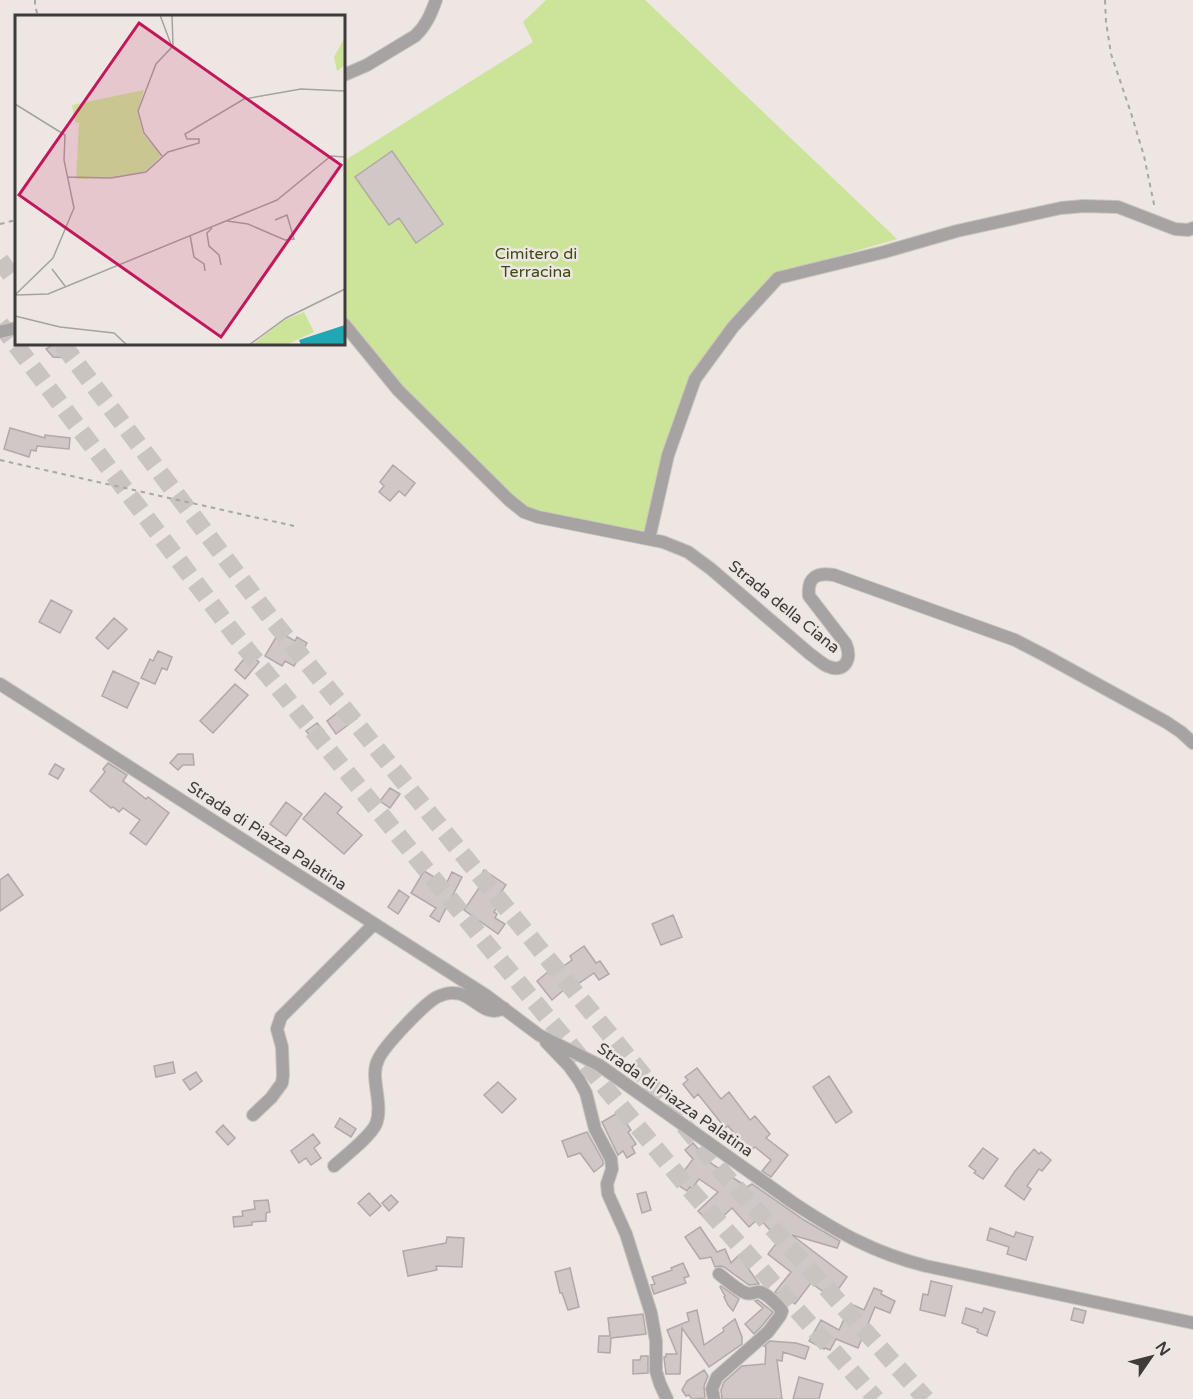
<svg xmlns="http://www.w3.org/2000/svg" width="1193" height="1399" viewBox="0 0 1193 1399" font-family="'Varela Round',sans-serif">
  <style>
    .green { fill: #cce49a }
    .building { fill: #d0c8c6; stroke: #b1a9a8; stroke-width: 1.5 }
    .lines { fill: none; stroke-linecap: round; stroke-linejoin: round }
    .highway-tunnel { stroke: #cac4c0; stroke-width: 18; stroke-dasharray: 18 9; stroke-linecap: butt }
    .minor-casing { stroke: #cac4c0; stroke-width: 14 }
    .path { stroke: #aba6a3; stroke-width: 2; stroke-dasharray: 4.5 4.5; stroke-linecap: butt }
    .minor { stroke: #a6a3a2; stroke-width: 12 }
    .labels { text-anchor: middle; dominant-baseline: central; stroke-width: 5; stroke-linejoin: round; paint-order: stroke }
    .park-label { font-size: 16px; fill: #3c4b11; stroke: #ede6e2 }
    .street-label { font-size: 16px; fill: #3e3b39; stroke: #ede6e2 }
    .inset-road { fill: none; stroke: #a7a29e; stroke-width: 1.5 }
    .view { fill: #c2185b; fill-opacity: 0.15; stroke: #c2185b; stroke-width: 3 }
    .inset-edge { fill: none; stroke: #3e3b39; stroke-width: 3 }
  </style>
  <rect width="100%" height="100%" fill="#ede6e2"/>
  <path class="green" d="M546,0H645L897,239L774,275L690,375L645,531L525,512L344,332V161L533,42L523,22Z"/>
  <path class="building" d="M392,151L443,224L416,243L399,218L389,225L355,177Z
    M54,344H71L78,351L70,358L53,357L46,349Z
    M10,428L45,438V435L70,438L69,449L37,446L36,451L31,450L29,457L4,449Z
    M393,465L415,483L405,496L399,491L390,501L379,492L384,486L380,482Z
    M51,600L72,611L60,633L39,622Z
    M114,618L127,629L108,649L96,638Z
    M279,632L295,641L297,637L307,643L294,666L285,661L282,666L265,656Z
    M158,651L172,657L167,670L162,668L155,684L141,678L150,659L153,661Z
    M248,654L259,662L245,679L235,670Z
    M113,671L139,683L127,708L102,696Z
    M235,684L248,695L213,733L200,721Z
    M347,705L357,718L336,734L327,721Z
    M317,723L324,731L314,740L306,731Z
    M178,754H193L194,765H183L178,770L170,763Z
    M108,763L127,775L123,781L146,799L148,797L169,813L146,845L130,833L140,820L123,808L119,812L113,807L111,808L90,791L105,772L103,769Z
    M55,764L64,769L58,779L49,774Z
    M390,788L400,794L390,808L380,801Z
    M325,793L342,807L337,813L362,835L344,854L303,819Z
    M286,802L302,814L286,836L270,824Z
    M484,870L506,885L496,899L500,902L494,912L497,914L495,918L505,924L498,934L464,910L481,885L477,882Z
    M424,871L446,884L452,872L462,877L439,922L430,916L436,908L411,893Z
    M8,874L23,895L0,911V880Z
    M399,890L409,897L398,914L388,907Z
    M673,915L682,937L661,945L652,924Z
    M584,946L596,963L600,961L609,974L599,980L594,973L575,986L572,983L552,1000L537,981L548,972L551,975L572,960L570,956Z
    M173,1062L175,1073L156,1077L154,1066Z
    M697,1068L721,1099L729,1092L750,1120L755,1116L770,1134L766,1138L788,1155L771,1177L762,1171L771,1160L755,1147L750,1151L728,1126L725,1128L698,1094L694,1098L683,1084L688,1080L685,1077Z
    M196,1072L202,1081L190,1090L183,1080Z
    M829,1076L852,1112L836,1123L813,1087Z
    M498,1082L516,1099L502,1113L484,1095Z
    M619,1112L631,1130L628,1132L636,1144L632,1147L635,1153L627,1158L623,1151L618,1155L602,1122Z
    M340,1118L356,1129L351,1137L335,1127Z
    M223,1125L235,1138L228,1145L216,1132Z
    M587,1132L603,1161V1165L594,1172L580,1153L568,1157L562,1141Z
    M313,1134L320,1143L314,1148L321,1158L311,1165L306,1158L299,1163L291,1151Z
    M693,1143L712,1164L747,1187L752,1184L804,1220L840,1241L837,1248L792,1235L847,1277L832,1298L811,1283L795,1304L788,1299L785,1302L775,1292L791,1272L768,1254L779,1240L759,1218L749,1227L732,1208L713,1226L698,1211L718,1192L699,1179L692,1189L690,1187L687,1191L675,1183L693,1159L685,1150Z
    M983,1148L998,1159L983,1179L974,1173L976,1171L969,1166Z
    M1034,1149L1039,1154L1041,1152L1051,1160L1042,1171L1039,1169L1027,1186L1031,1189L1024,1200L1005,1186L1015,1171Z
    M646,1192L651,1210L642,1213L637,1194Z
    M369,1193L381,1206L370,1216L358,1203Z
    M391,1195L398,1202L389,1211L382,1203Z
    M268,1200L270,1212L266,1213V1221L252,1222V1225L234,1227L233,1217L243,1216L242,1211L255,1209L254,1201Z
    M700,1227L717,1252L725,1249L731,1263L739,1255L759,1284L749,1285L724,1267L720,1266L715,1267L711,1257L700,1259L685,1237Z
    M990,1228L1014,1237L1016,1232L1033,1237L1026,1260L1007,1254L1009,1247L987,1240Z
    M447,1237L464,1238L462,1267L436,1266L437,1270L408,1276L403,1251L446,1243Z
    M683,1263L689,1276L684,1278L686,1283L654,1294L651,1285L655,1284L652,1277L672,1270L671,1268Z
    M570,1268L579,1307L568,1310L562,1293H560L555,1272Z
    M931,1281L952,1286L945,1316L920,1310L923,1294L928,1295Z
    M721,1286L739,1299L733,1311L728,1305L724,1297L725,1296L720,1287Z
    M874,1288L882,1291L881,1294L895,1301L890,1313L875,1307L858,1348L836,1339L830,1350L825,1348L824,1349L809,1341L821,1320L839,1330L851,1304L864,1310Z
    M758,1300L773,1312L762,1326L754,1334L745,1324L763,1308L755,1301Z
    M966,1308L982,1313L984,1308L995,1312L987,1336L977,1332L978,1329L962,1323Z
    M1074,1308L1086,1311L1083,1323L1071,1320Z
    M697,1310L704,1345L724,1331L723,1328L735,1319L742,1337V1344L709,1367L682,1328L680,1374H666L664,1357H666V1354H677L667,1330L689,1321L687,1313Z
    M643,1314L646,1334L611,1338L610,1353L598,1352L599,1336H610L608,1318Z
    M770,1341L796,1343L809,1347L805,1359L783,1352L782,1361L777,1360L782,1399H722L721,1390L724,1382L742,1366L765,1364L766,1347L764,1346Z
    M641,1356H648V1373L633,1374V1360H640Z
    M704,1370L708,1376L704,1386L705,1398L692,1399L689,1395L686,1396L682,1390L687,1381Z
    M799,1377L823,1384L819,1399H793Z"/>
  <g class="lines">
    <path class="highway-tunnel" d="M0,260L16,282
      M0,324L235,635L485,942L685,1184L876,1399
      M62,344L273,621L498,898L723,1173L926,1399"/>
    <g class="minor-casing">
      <path id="minor" d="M344,75L367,65L415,36C426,26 431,14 436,0
        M344,324L398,390L509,500L524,512L538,517L663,542L688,552L711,569L810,654C816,658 821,663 827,666C845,674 852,659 846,644L809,596C807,577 817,572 834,575L1015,640L1044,655L1166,722L1181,732L1193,743
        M0,332L16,328
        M649,539L668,455L695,379L733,327L778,278L884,252L957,231L1061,208L1084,206L1118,207L1175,229L1188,230L1193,228
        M0,684L487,996L539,1035L599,1065L792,1202C837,1232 874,1253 926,1266L1193,1323
        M546,1042L569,1066L579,1080L586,1093L595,1129L611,1159L612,1169L607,1184L608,1194L626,1234L651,1313L656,1341V1371L660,1384L667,1399
        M253,1115L271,1098L282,1083L283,1075L282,1047L277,1029L281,1017L374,924
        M334,1166C345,1156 370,1137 376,1124C382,1109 375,1089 375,1074C375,1069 376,1064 378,1060C383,1047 424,1004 437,997C471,980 479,1022 504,1008
        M714,1399L712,1389L717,1377L768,1332L780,1316L782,1311C779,1306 766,1293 760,1292C755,1291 752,1295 746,1293C737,1290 727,1280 719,1274"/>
    </g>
    <path class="path" d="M35,0V6L38,16
      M1105,0L1106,22L1111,54L1131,113L1144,156L1155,209
      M0,224L16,220
      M0,460L294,526"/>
    <use href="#minor" class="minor"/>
  </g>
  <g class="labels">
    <g class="park-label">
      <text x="536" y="254">Cimitero di<tspan x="536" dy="18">Terracina</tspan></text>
    </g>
    <g class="street-label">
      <text transform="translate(784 607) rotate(39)">Strada della Ciana</text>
      <text transform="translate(267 836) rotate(33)">Strada di Piazza Palatina</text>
      <text transform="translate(675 1100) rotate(35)">Strada di Piazza Palatina</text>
    </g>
  </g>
  <g transform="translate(15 15)">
    <rect width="330" height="330" fill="#ede6e2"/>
    <path d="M330,22V50L322,56L319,42ZM129,75L122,97L128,119L146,141L131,156L100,163L61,164L64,108L60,107L57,90ZM289,297L299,317L271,330H237L269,305Z" fill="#cce49a"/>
    <path d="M330,310V330H286L284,325Z" fill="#1fa8b4"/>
    <path class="inset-road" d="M145,0L157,32L141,49L123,96L129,118L147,141M157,0L158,30M0,89L50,120L49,145L59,193L38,243L0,280M53,162L96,163L131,157L153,137L184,128V124H172L170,119L229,84L286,74L330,76M212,206L233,209L270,225L279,224L272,200L260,205M197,213L192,218L194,231L204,240L206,250M175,220L179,242L189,249L190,256M37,254L50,271M1,280L33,279L262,185L316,141L330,142M0,301L45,312L99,318L112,330M234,330L271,303L330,274"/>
    <path class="view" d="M124,8L326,150L206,322L4,180Z"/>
    <rect width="330" height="330" class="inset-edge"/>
  </g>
  <g transform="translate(1151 1357) rotate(55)" stroke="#ede6e2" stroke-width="4.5" paint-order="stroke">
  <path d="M0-4.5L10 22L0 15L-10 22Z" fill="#3e3b39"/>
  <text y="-9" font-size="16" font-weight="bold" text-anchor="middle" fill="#3e3b39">N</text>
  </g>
</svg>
